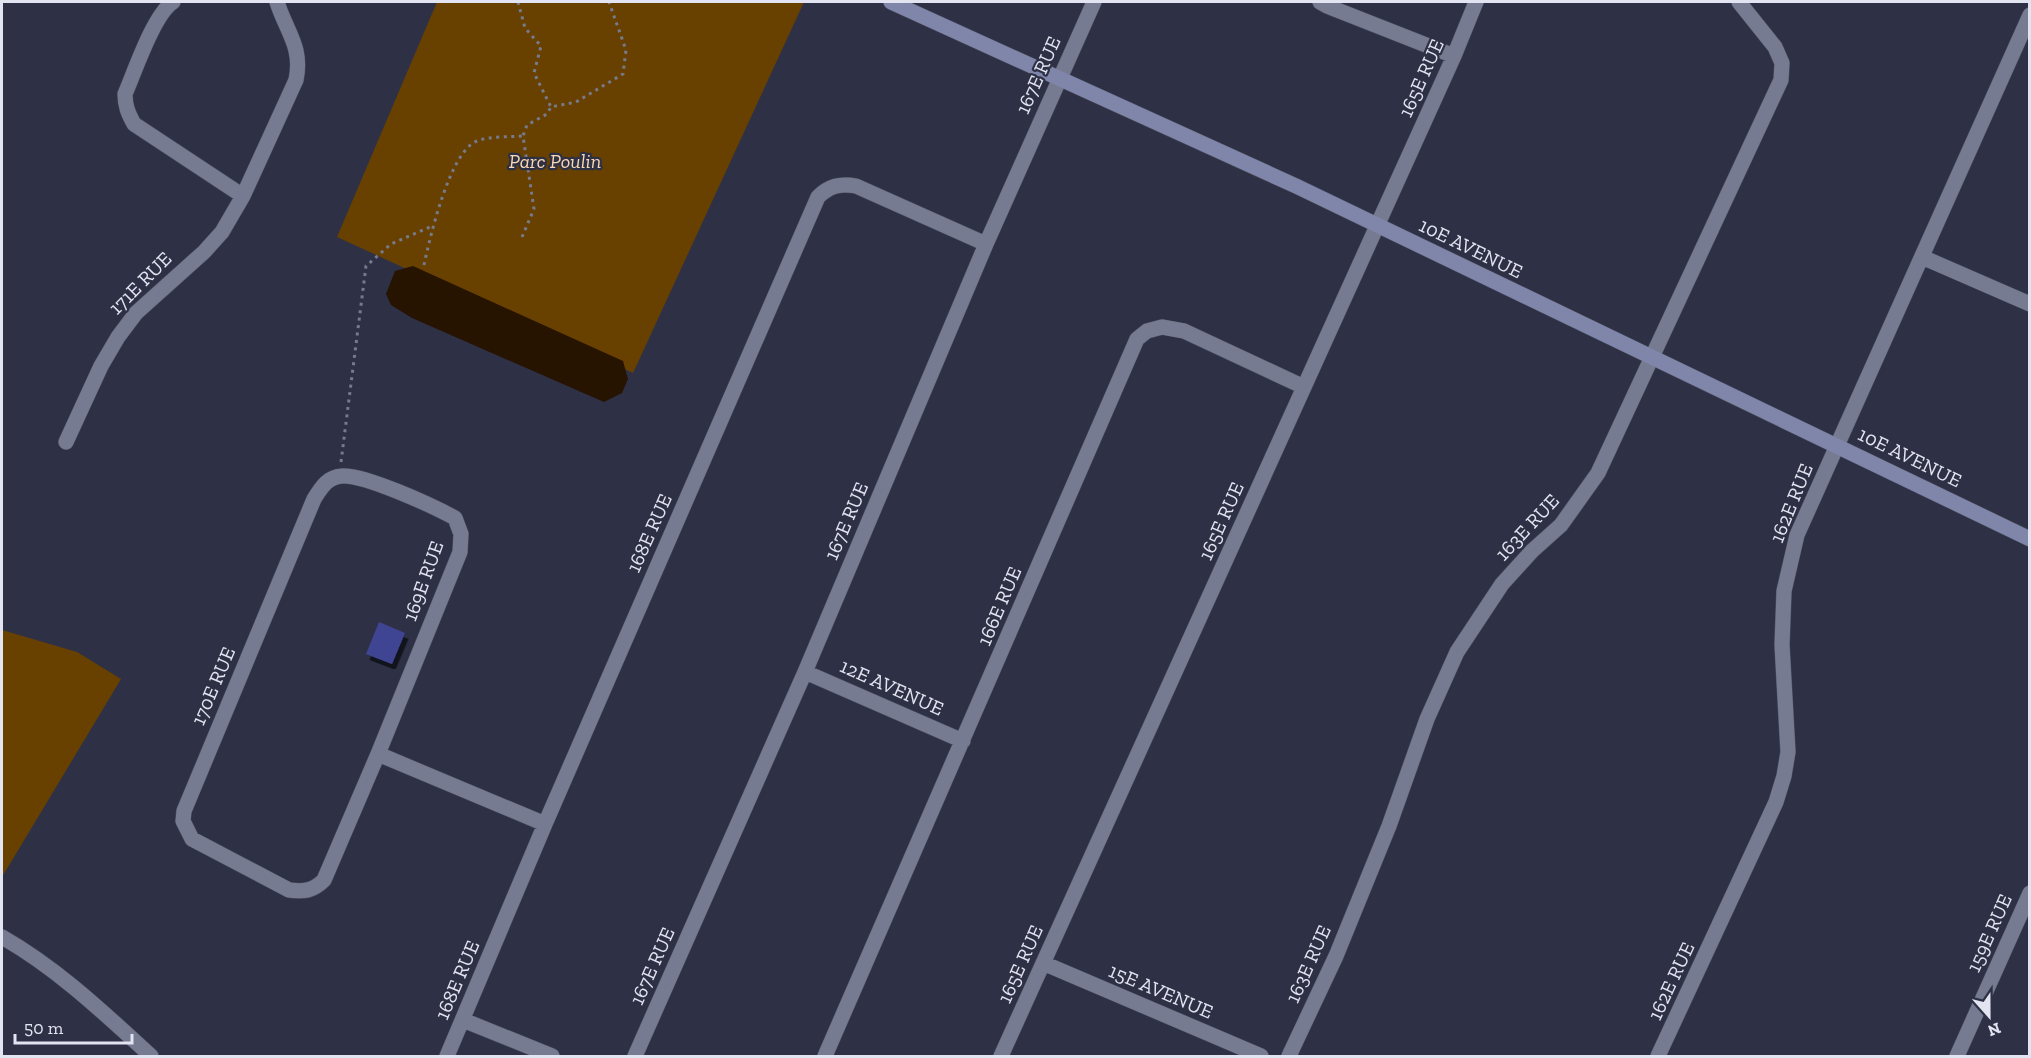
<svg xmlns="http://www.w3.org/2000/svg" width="2031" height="1058" viewBox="0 0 2031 1058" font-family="'Zilla Slab',serif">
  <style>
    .green { fill: #684100 }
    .water { fill: #261300 }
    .building { fill: #404593; filter: url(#shadow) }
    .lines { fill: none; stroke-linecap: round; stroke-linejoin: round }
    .street-casing { stroke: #4b4e5e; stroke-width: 16 }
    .secondary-casing { stroke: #4b4e5e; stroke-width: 16 }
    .path { stroke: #777a8b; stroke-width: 3; stroke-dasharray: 3 4.5; stroke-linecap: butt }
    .street { stroke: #777b92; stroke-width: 15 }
    .secondary { stroke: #8086aa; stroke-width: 15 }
    .labels { text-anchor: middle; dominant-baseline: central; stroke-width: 4.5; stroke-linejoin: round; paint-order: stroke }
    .street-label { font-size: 20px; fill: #e2e4f1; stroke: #2e3145 }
    .park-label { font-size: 20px; font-style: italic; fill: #fad9b2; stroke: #2e3145 }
  </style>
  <defs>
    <filter id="shadow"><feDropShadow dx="3.5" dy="6" stdDeviation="0" flood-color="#0009"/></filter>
  </defs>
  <rect width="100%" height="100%" fill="#2e3145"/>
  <path class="green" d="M437,2H804L633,373L337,237Z
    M2,630L77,652L121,679L2,877Z"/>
  <path class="water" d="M413,266L623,361L628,379L622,393L604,402L412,318L391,305L386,294L395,271Z"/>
  <path class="building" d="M379,622L405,633L392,664L366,654Z"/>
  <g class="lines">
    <g class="street-casing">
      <path id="street" d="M173,2C154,14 135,71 125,94C125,106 128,113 134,124L243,196
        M1320,2L1327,6L1454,56
        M1922,257L2030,304
        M66,442L101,366L118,337L136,313L204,252L222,232L243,196L296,80C303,47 286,31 277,2
        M805,672L963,741
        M378,754L324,880C313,891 304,892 289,890L192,839L183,821L184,811L314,499C321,488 327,477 342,476C364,474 433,506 455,518L461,534L460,552L378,754L545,824
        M2,937C58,969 104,1013 151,1056
        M1043,963L1261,1056
        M463,1020L552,1056
        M447,1056L545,824L818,197C829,186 840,183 856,186L986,244
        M635,1056L805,672L986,244L1094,2
        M825,1056L1137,339L1147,331L1162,327L1184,331L1304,387
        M1001,1056L1454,56L1476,2
        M1289,1056L1336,956L1389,826L1427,719L1457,652L1502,584L1532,551L1561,525L1598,473L1781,80L1782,63L1775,47L1739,2
        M1658,1056L1776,802L1784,776L1788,752L1782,645L1784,591L1797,535L2030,15
        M1957,1056L2030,893"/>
    </g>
    <g class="secondary-casing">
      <path id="secondary" d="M891,2L1296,186L2030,539"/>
    </g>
    <path class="path" d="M518,2L525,28L541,46L534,73L551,107
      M522,237L534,209L523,136L527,125L547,114L551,107L576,102L623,74L626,50L609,2
      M424,265C430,237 450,151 477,141C489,136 511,137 523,136
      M341,462L366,266L391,244L432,226"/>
    <use href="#street" class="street"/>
    <use href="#secondary" class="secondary"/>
  </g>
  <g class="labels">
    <g class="street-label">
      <text transform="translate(1038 75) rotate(-66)">167E RUE</text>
      <text transform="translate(1421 78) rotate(-66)">165E RUE</text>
      <text transform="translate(1471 248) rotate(26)">10E AVENUE</text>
      <text transform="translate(140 283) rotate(-45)">171E RUE</text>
      <text transform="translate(1910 457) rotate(26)">10E AVENUE</text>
      <text transform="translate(1791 503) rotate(-68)">162E RUE</text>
      <text transform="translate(846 521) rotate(-67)">167E RUE</text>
      <text transform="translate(1221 521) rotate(-66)">165E RUE</text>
      <text transform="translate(1527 527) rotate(-47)">163E RUE</text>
      <text transform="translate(649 533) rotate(-66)">168E RUE</text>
      <text transform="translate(423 581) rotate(-70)">169E RUE</text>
      <text transform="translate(999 606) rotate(-67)">166E RUE</text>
      <text transform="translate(213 686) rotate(-67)">170E RUE</text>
      <text transform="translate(892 687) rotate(24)">12E AVENUE</text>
      <text transform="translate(1989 933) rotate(-66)">159E RUE</text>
      <text transform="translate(1020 964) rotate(-66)">165E RUE</text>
      <text transform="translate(1308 964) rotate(-66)">163E RUE</text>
      <text transform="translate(652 966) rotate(-66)">167E RUE</text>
      <text transform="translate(457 980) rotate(-67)">168E RUE</text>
      <text transform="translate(1671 981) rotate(-65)">162E RUE</text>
      <text transform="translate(1161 991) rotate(23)">15E AVENUE</text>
    </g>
    <g class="park-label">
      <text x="555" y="161">Parc Poulin</text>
    </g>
  </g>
  <rect width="2031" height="1058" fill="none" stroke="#e2e4f1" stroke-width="6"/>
  <g transform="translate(1989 1016) rotate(159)" stroke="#2e3145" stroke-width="4.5" paint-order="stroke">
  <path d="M0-4.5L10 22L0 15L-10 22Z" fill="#e2e4f1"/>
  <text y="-9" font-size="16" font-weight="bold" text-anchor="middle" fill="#e2e4f1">N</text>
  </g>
  <path d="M15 1034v9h117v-9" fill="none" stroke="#e2e4f1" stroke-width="3"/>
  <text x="24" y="1034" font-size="18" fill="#e2e4f1" stroke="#2e3145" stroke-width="4.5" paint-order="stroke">50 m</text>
</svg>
